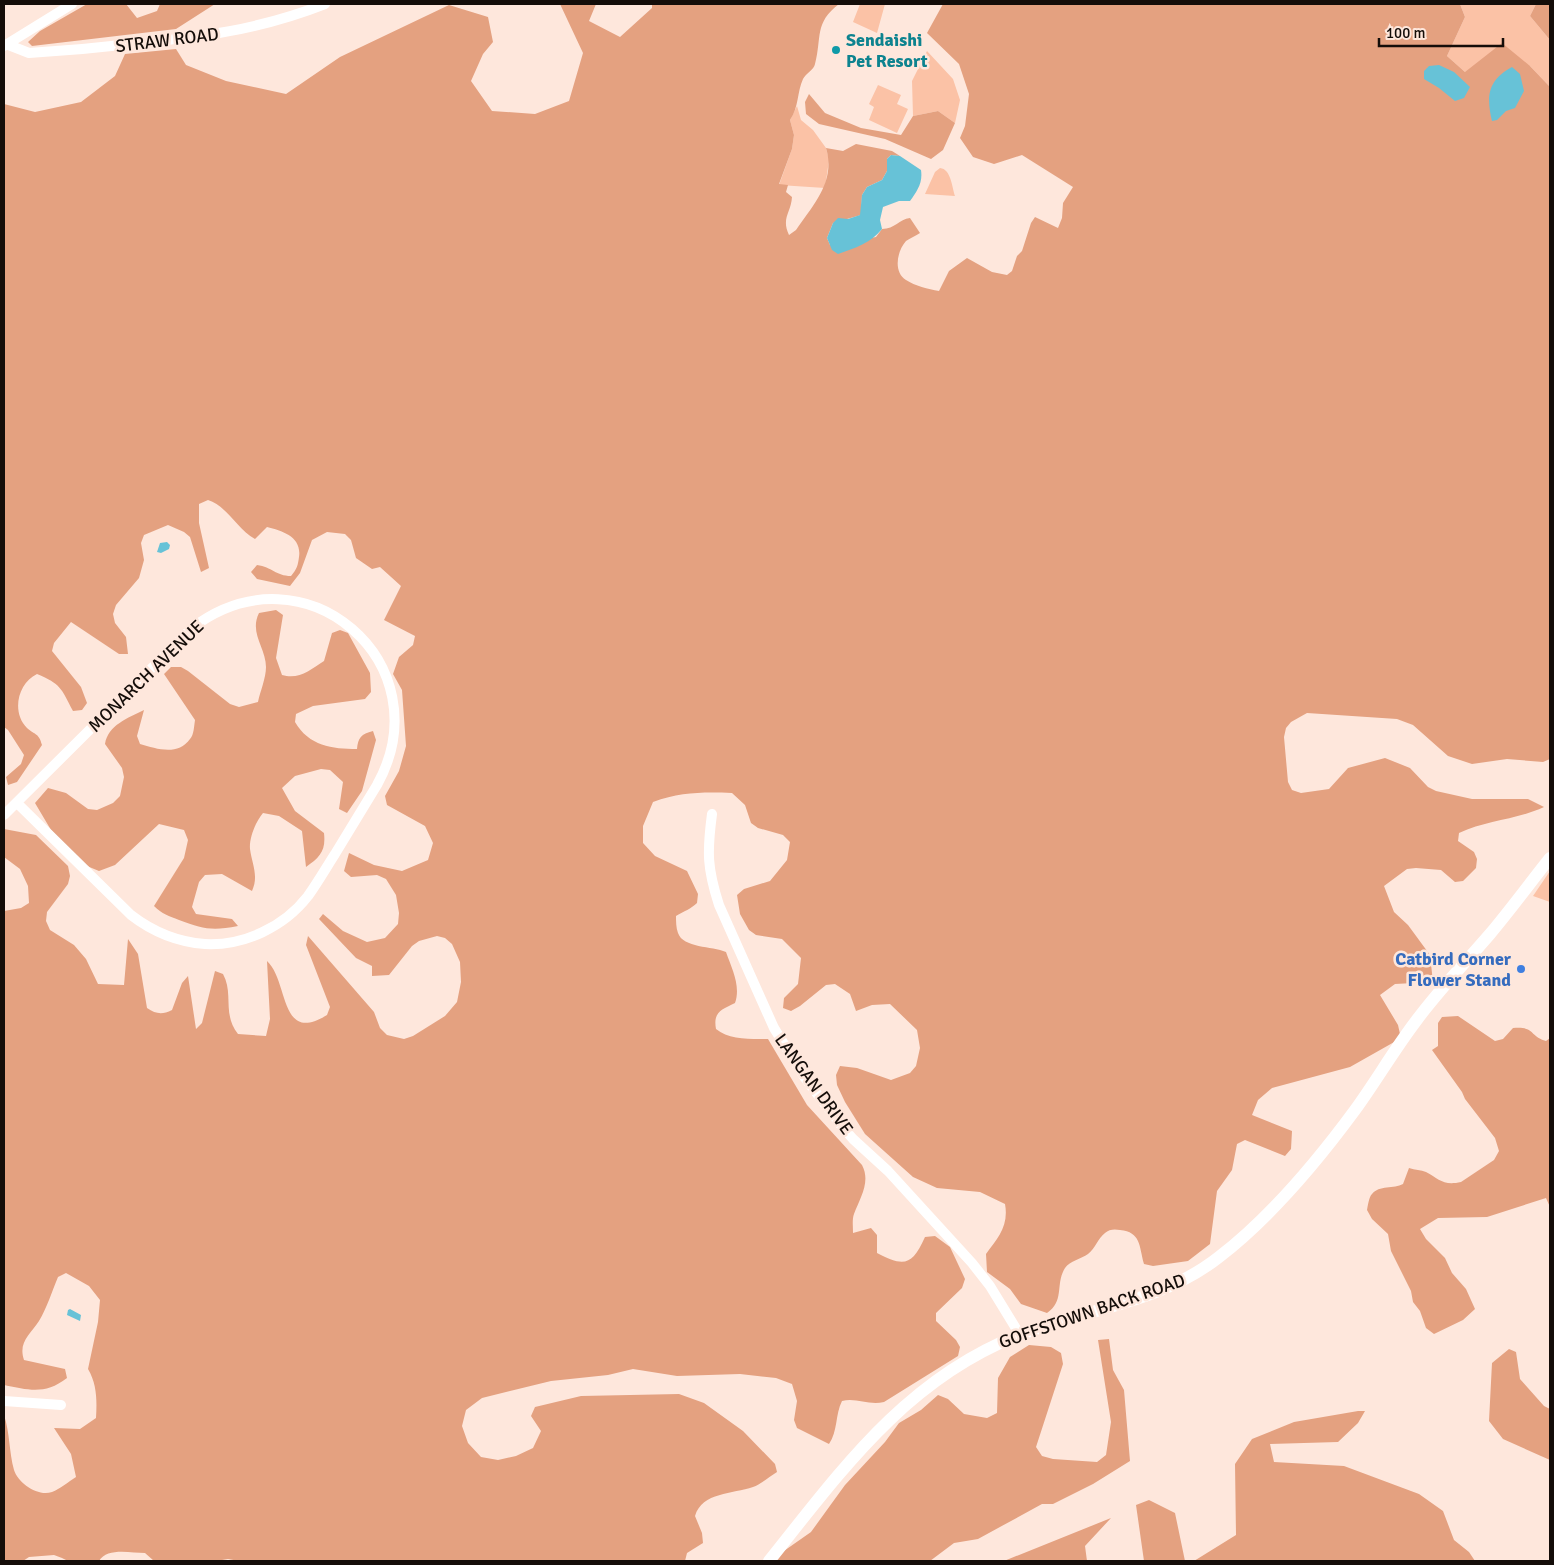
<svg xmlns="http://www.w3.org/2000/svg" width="1554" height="1565" viewBox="0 0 1554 1565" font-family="Signika,sans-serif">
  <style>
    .green { fill: #fbc2a6 }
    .forest { fill: #e4a180 }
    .water { fill: #67c2d7 }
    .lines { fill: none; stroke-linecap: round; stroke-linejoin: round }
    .minor { stroke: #fff; stroke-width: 10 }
    .major { stroke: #fff; stroke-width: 12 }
    .culture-dot { fill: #0f9aa8; stroke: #fee7dc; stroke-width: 2 }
    .shop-dot { fill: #3f7fe0; stroke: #fee7dc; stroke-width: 2 }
    .labels { text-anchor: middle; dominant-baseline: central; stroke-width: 5; stroke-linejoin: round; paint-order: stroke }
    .street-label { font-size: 18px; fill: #140d09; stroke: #fee7dc }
    .culture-label { font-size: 18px; font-weight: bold; fill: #0d838f; stroke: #fee7dc; text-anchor: start }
    .shop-label { font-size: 18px; font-weight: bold; fill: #366cbe; stroke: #fee7dc; text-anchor: end }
  </style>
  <rect width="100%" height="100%" fill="#fee7dc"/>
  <path class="green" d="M860,4H885L877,33L853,22Z
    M1460,4H1536L1530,16L1550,40V87L1530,66L1465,72L1447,56L1465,17Z
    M927,51L953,79L960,100L955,123L938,111L913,116L912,81Z
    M878,85L901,95L897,104L908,109L897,133L869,120L874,107L869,104Z
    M797,106L801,120L813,130L826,148L829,160L825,188L779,185L792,149L794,135L790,120Z
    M940,168C951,169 952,187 955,196L925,194L935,172Z
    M1550,871V902L1533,896Z"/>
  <path class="forest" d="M87,4H126L137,18L157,11L160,4H215L176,29L32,46L28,42L40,31Z
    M560,4H596L589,21L620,37L652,8V4H839C814,23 822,37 815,64C814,70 806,73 803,79C797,92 799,107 790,120L794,135L792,149L779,184L788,185L786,192L792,197C791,213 781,218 789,235L796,230C814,204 836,181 826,148L843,151L856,144L892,151L900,156L891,155L887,159V171L882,180L867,187L862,195L861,215L833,223L827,238L830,245L876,237L882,229C895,229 899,219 910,218L920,233C916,236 910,238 906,241C897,251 893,272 906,280C915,286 928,289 939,291L949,271L967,258L992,272L1007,275L1012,271L1017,256L1022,251L1031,223L1035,217L1058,228L1062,218L1063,203L1073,187L1022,155L994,164L973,157L960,138L965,126L969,94L959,64L927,33L943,4H1460L1465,17L1447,56L1465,72L1502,43L1530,66L1550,87V759L1543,762L1507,759L1472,764L1448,756L1413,725L1397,719L1307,713L1291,722L1286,728L1284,737L1288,782L1292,790L1301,793L1329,789L1348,768L1385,758L1410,768L1428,787L1436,791L1472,799H1528L1544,807C1516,820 1487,820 1459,833L1458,841L1474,852L1477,859L1476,868L1463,881L1455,882L1441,870L1416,868L1407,869L1384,886L1394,912L1408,925L1430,955L1433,982L1395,984L1380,995L1398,1025L1400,1034L1396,1041L1350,1067L1272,1088L1258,1100L1252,1115L1292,1131L1291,1149L1285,1156L1245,1140L1237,1144L1232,1170L1217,1191L1210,1244L1188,1261L1153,1266L1144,1264C1139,1246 1141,1232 1120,1230C1115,1229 1109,1229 1105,1233C1098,1238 1095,1249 1088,1254C1081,1259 1070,1261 1065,1268C1055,1284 1065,1301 1047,1313L1021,1304L1010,1289L987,1272L986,1254C998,1238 1009,1226 1005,1204L980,1192L937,1188L913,1177L865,1134L845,1102L837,1085L836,1075L840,1066L857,1068L891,1080L910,1073L916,1066L920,1048L917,1030L890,1004L872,1005L856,1011L850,994L835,984L826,985L800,1006L791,1011L783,1008L784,998L798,984L801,958L782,939L756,935L749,930L740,914L737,895L744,889L770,881L787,860L790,842L783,835L758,828L751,823L745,805L732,793C703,792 681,792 653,802L643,826V843L655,856L687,871L698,894L697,903C691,909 684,911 676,916C676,921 676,928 678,933C683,948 712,946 726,952C732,969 741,986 735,1003C721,1010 713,1012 716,1029C729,1040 750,1039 768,1039L807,1105L862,1165C871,1182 860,1198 854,1214C852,1219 853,1227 853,1233L871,1228L877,1235V1253C904,1267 912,1266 925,1237L935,1236L950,1247L965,1279L962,1288L936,1313V1321L956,1340L960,1347L958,1356L884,1402C869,1406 856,1397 842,1401C835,1415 838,1431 829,1444L797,1428L794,1420L797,1401L792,1384L776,1378L740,1374L677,1376L633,1369L608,1375L551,1381L482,1398L466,1410L462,1426L468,1443L481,1457L498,1460L516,1456L533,1448L541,1431L531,1416L535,1407L581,1396L679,1394L704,1403L743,1431L775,1464L777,1472C769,1477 761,1484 753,1487C733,1494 702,1492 695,1516L702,1533L703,1543L687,1553L685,1561H239L228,1559L216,1561H154L145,1553C131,1553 107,1547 99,1561H68L62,1558L54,1555L29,1557L23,1561H4V1415C10,1433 9,1452 14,1470C18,1483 38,1497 52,1492C60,1489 68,1482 76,1477L71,1454L54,1428L80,1429L96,1418C97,1401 97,1384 88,1369L98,1322L100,1300L89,1286L66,1273L58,1277C52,1291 47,1308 39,1321C30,1335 18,1342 24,1360L65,1369L67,1378C45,1395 29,1390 4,1385V911L21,908L29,903L28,886L20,869L4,857V829L36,835L68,866L70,876L68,884L47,912L46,921L50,930L74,945L86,959L98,984L124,985L128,939L138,954L147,1008C156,1014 162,1015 172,1010L182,983L188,976L196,1029L202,1023L215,971L223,974C234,994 222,1014 238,1034L266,1036L270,1019L267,961C289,981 279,1045 327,1015L330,1007L306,945L308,936L374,1012L380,1028L387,1035L404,1039L413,1036L445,1016L457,1002L461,982L460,962L452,944L445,938L437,936L419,941L412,946L389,975L372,976V966L356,958L319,919L323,914L343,931L367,942L385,938L398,924L399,913L396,895L386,879L377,875L351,877L344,871L349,853L374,865L402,871L428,860L433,843L425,826L387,805L385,796L399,771L406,746L402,690L393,674L399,657L413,645L415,636L384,620L401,586L380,567L372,569L356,558L351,540L345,534L327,532L312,540L300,573L290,586L257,579L251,572L257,565C272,567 276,576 291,576C297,569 298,565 299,557C302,537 283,531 267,527L255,539C237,529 227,506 208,500L199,504V523L209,568L201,572L190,537L184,532L168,525L144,535L141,543L144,560L139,578L116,605L113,614L115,623L126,637L128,654H119L71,622L54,643L52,651L81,687L87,703L82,710L73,711C61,688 61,684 37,674C18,683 11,712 27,728C35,735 39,733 42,745L17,782L8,785L6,777L21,764L24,755L8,730L4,727V104L35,112L81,102L115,76L125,54L176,49L186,65L226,81L286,94L340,57L449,5L488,17L493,42L483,54L471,81L492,111L535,114L569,101L583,53Z
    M1536,4H1550V40L1530,16Z
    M809,94L825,113L861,128L901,135L913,116L938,111L955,123L943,150L931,159L885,139L819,124L806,114L805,102Z
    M276,610L283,615L276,658L282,675C299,680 310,670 324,661L332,633L340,630L348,633L370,673L371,692L365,699L313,706L296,714L295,722C309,746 332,749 357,749C358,738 361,734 373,731L376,740L362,791L347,813L339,809L343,782L330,770L321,769L295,776L282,788L295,811L324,833C326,851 320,857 306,867L302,831L279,816L263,813C256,821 249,838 250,849C252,864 259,876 252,891L222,874L205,875L199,882L192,907L196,914L232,919L238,926C212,931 203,929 179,920C169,916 162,914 154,906L184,858L188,840L184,830L159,824L115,865L99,871L82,864L51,830L35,803L48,788L66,793L88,809L97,810L113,803L120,796L124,777L122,768L105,744C108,725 128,718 144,710L137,736L140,744C157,749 178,756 190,739C194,735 194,726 195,720L164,674L171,667H181L188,671L230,704L239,707L258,702C260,692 266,678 266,667C266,648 249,633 259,613Z
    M1458,1016L1495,1041L1503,1039L1513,1028C1535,1026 1529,1036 1546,1041L1550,1038V1207L1546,1198L1487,1217L1438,1218L1420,1229L1426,1239L1445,1258L1452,1273L1466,1289L1475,1309L1463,1320L1434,1334L1426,1328L1420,1311L1413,1302L1411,1291L1391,1251L1388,1234L1372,1219L1367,1210C1368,1205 1369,1197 1372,1194C1379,1185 1394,1189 1403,1184L1409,1168C1415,1170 1421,1170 1426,1172C1439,1179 1443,1186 1461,1182L1494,1160L1499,1151L1495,1138L1465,1099L1462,1092L1432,1050L1438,1046V1023L1442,1017Z
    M1109,1339L1113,1370L1124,1390L1130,1461L1093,1484L1053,1504H1042L978,1539L954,1543L930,1561H775L781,1553L811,1532L845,1485L885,1442L899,1423L921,1410L938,1395L948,1399L964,1414L987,1418L997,1413L998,1378L1010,1357L1029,1345L1051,1347L1061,1353L1063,1364L1036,1447L1042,1456L1053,1459L1097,1462L1106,1455L1111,1422L1098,1340Z
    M1509,1349L1516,1352L1520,1379L1544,1406L1550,1409V1460L1503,1439L1489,1421L1492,1363Z
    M1358,1411H1365L1358,1423L1338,1442L1270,1444L1274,1462L1344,1466L1419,1494L1443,1511L1454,1540L1469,1552L1475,1561H1194L1236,1535L1235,1464L1252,1439L1294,1422Z
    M1149,1500L1175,1513L1185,1561H1144L1136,1505Z
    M1111,1518L1085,1546L1087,1561H1004Z"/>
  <path class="water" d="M1439,65L1454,72L1470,87L1464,98L1455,101L1439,88L1424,79V71L1429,66Z
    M1512,67L1520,74L1524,91L1515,108L1506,111L1497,120L1492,121C1486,96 1488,80 1512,67Z
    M891,155L900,156L921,170C923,183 917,191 910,201H899L883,207L880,220L882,229C871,243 855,248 838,254L832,250L827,238L833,223L838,218L848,219L860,215L862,195L867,187L882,180L887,171V159Z
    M167,542L170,545L169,549L161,553L157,552L160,543Z
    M70,1309L81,1315L80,1321L67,1315L68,1310Z"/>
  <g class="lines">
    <path class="minor" d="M6,44L29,53C63,51 97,48 131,44C201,37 259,30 325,4
      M4,46L72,4
      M712,814C707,852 707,868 719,905L774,1028L805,1078L840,1124L853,1139L888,1171L972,1263L990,1286L1020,1335
      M4,815L192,628C305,542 444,664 377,785C363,808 349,831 335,854C326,868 318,882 308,896C284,927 244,946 205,944C177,942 153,932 131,915L17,803
      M4,1401L61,1405"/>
    <path class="major" d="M769,1561C841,1471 906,1379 1019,1335C1086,1309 1161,1303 1219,1257C1271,1217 1316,1163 1355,1110C1376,1081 1394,1050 1416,1021C1439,990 1465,963 1490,934C1511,909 1530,883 1550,858"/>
  </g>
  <circle class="culture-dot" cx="836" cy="50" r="5"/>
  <circle class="shop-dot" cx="1521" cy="969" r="5"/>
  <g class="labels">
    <g class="street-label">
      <text transform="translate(167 40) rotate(-7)">STRAW ROAD</text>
      <text transform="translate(146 676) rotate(-44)">MONARCH AVENUE</text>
      <text transform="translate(814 1084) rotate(54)">LANGAN DRIVE</text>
      <text transform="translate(1092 1311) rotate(-19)">GOFFSTOWN BACK ROAD</text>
    </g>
    <g class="culture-label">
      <text x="846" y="40">Sendaishi<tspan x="846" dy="21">Pet Resort</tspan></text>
    </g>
    <g class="shop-label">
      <text x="1511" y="959">Catbird Corner<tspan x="1511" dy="21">Flower Stand</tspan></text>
    </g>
  </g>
  <rect width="1554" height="1565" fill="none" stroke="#140d09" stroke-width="10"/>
  <path d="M1379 38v8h124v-8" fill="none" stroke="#140d09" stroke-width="2.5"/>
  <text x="1386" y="38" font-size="15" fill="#140d09" stroke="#fee7dc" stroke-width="4" paint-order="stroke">100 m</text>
</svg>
